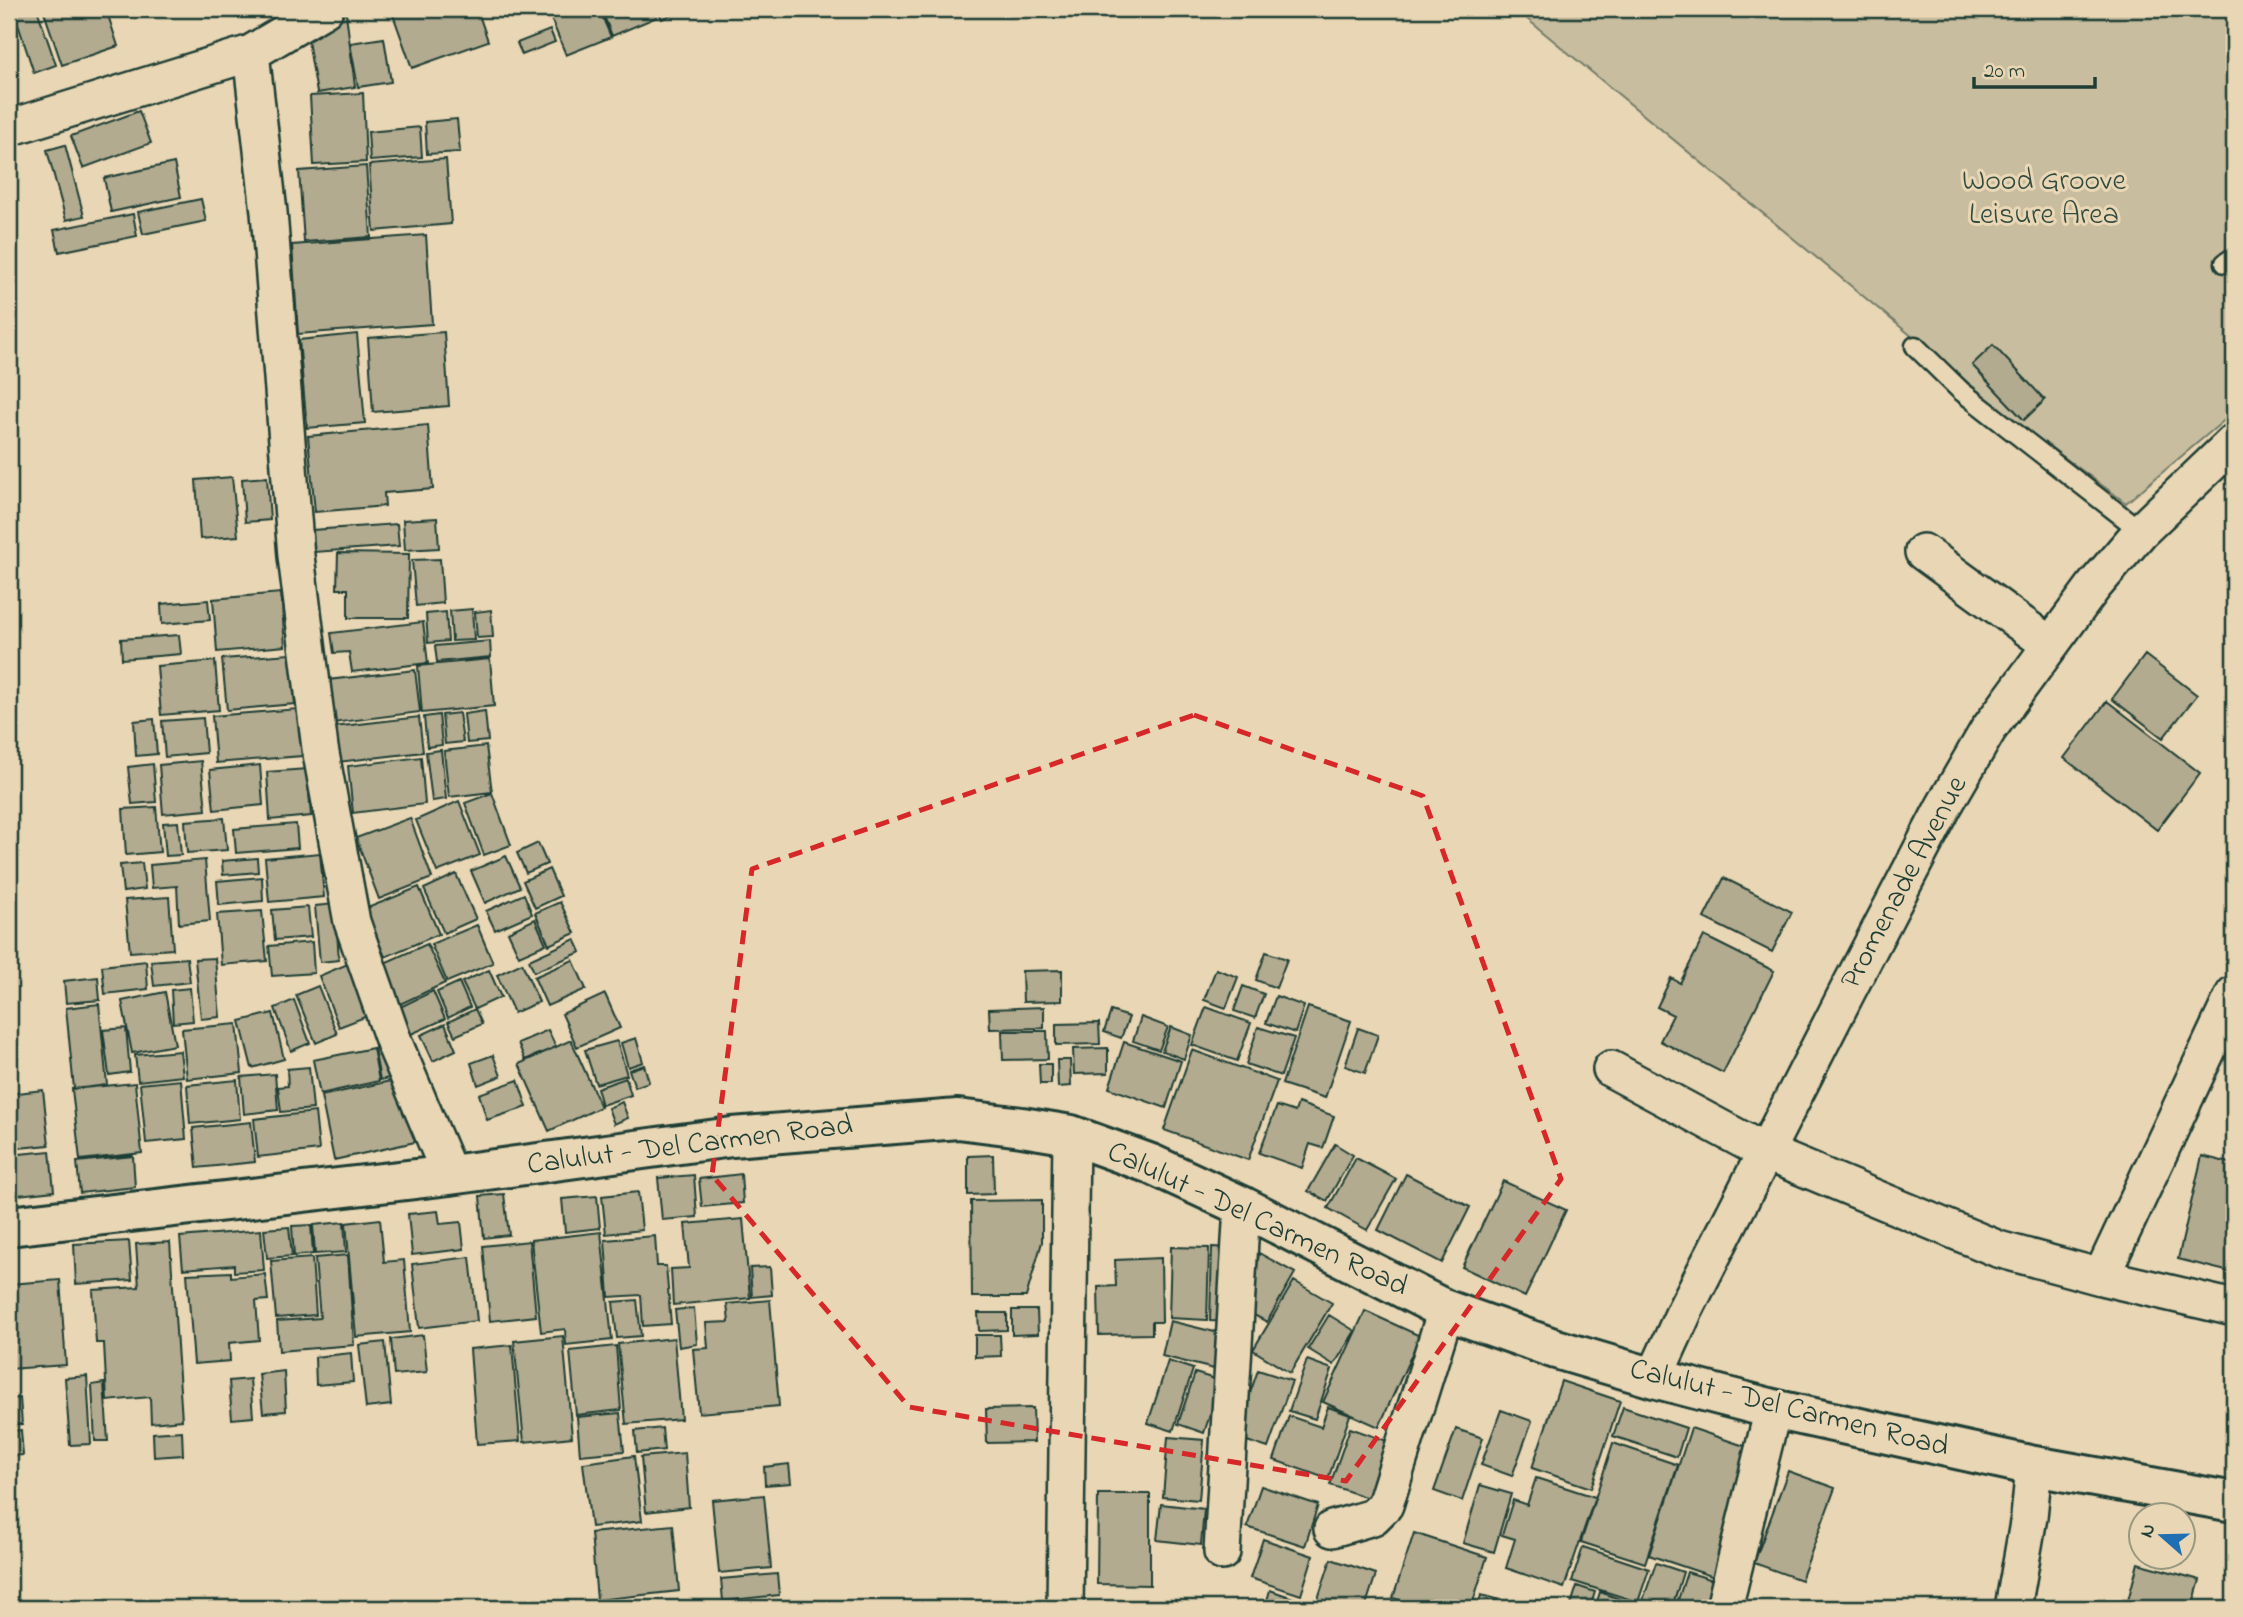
<svg xmlns="http://www.w3.org/2000/svg" width="2243" height="1617" viewBox="0 0 2243 1617" font-family="'Indie Flower',sans-serif">
  <style>
    .green { fill: #c8bd9f; stroke: #747d6a; stroke-width: 2 }
    .building { fill: #b2ab90; stroke: #1f3d34; stroke-width: 2 }
    .lines { fill: none; stroke-linecap: round; stroke-linejoin: round }
    .service-casing { stroke: #1f3d34; stroke-width: 23 }
    .minor-casing { stroke: #1f3d34; stroke-width: 40 }
    .secondary-casing { stroke: #1f3d34; stroke-width: 44 }
    .service { stroke: #e9d6b4; stroke-width: 18 }
    .minor { stroke: #e9d6b4; stroke-width: 35 }
    .secondary { stroke: #e9d6b4; stroke-width: 38 }
    .marked { fill: none; stroke: #d62828; stroke-width: 5; stroke-dasharray: 14 9; stroke-linejoin: round }
    .labels { text-anchor: middle; dominant-baseline: central; stroke-width: 6; stroke-linejoin: round; paint-order: stroke }
    .park-label { font-size: 30px; fill: #304a3f; stroke: #e9d6b4 }
    .street-label { font-size: 30px; fill: #1f3d34; stroke: #e9d6b4 }
  </style>
  <rect width="100%" height="100%" fill="#e9d6b4"/>
  <filter id="ink" filterUnits="userSpaceOnUse"><feTurbulence type="fractalNoise" baseFrequency=".0143" numOctaves="2"/><feDisplacementMap in="SourceGraphic" scale="14" xChannelSelector="R" yChannelSelector="G"/><feConvolveMatrix kernelMatrix="1 2 1 2 8 2 1 2 1" color-interpolation-filters="sRGB"/></filter>
  <g filter="url(#ink)">
    <path class="green" d="M1515,9H2234V412L2126,503L2011,418Z"/>
    <path class="building" d="M13,9H37L56,65L34,73Z
      M43,9H106L118,46L62,65Z
      M391,9H477L488,41L412,68Z
      M547,9H599L611,37L566,55Z
      M601,9H654L657,17L612,36Z
      M657,9H685L662,19Z
      M346,13L355,87L317,93L307,35Z
      M550,30L555,42L522,55L517,43Z
      M384,38L391,82L358,87L350,43Z
      M363,93L366,162L314,165L310,96Z
      M139,111L151,143L83,168L71,136Z
      M457,119L460,152L427,154L425,122Z
      M420,127L422,157L370,161L368,132Z
      M65,145L84,216L66,220L47,150Z
      M446,159L451,224L374,231L369,165Z
      M174,163L181,197L111,212L104,178Z
      M366,166L371,237L304,242L299,171Z
      M201,199L206,221L143,234L138,212Z
      M133,214L137,236L59,252L54,230Z
      M426,235L432,324L298,334L292,245Z
      M444,332L449,406L373,412L368,338Z
      M357,334L365,423L307,428L299,340Z
      M1993,345L2045,400L2024,420L1972,365Z
      M428,425L433,489L384,493L385,506L315,512L308,436Z
      M232,477L238,536L200,539L196,480Z
      M267,477L270,520L245,522L242,479Z
      M437,518L439,548L405,550L403,520Z
      M397,524L399,546L314,552L312,530Z
      M338,553L409,554L408,618H348V589H337Z
      M440,559L443,603L416,606L412,560Z
      M281,593L285,646L217,652L213,599Z
      M208,600L210,620L162,624L161,604Z
      M472,609L474,640L452,641L450,611Z
      M491,610L493,637L477,638L475,612Z
      M446,612L448,641L428,643L426,614Z
      M423,622L428,663L352,672L349,652L334,653L331,633Z
      M179,635L181,654L122,659L121,639Z
      M490,641L491,657L437,662L435,646Z
      M290,654L295,704L227,710L222,659Z
      M2145,655L2197,695L2163,738L2112,699Z
      M490,659L494,706L422,713L418,666Z
      M215,661L219,710L161,715L157,666Z
      M415,670L420,712L333,723L328,680Z
      M2107,701L2200,773L2157,830L2064,758Z
      M298,709L302,756L216,763L212,716Z
      M485,711L488,741L467,743L464,714Z
      M459,713L463,742L445,744L442,715Z
      M439,715L442,745L427,747L424,717Z
      M419,717L423,752L338,762L334,727Z
      M203,718L206,753L165,757L162,721Z
      M154,719L157,754L136,756L134,721Z
      M486,746L492,792L449,797L444,751Z
      M441,750L446,799L432,801L426,752Z
      M421,757L425,804L353,813L348,766Z
      M201,761L206,810L163,814L159,765Z
      M153,764L156,802L132,804L128,767Z
      M260,765L263,805L214,810L210,770Z
      M307,769L311,816L270,820L267,772Z
      M492,793L511,845L484,855L465,803Z
      M459,801L480,855L437,872L416,820Z
      M156,807L160,852L126,855L123,809Z
      M224,818L227,850L187,853L185,821Z
      M410,818L432,878L379,899L356,838Z
      M178,822L181,855L166,856L163,823Z
      M296,824L298,848L236,853L234,829Z
      M538,843L547,864L526,873L517,853Z
      M320,853L324,897L269,902L265,858Z
      M506,856L520,887L485,903L471,871Z
      M257,858L258,872L223,875L222,861Z
      M205,860L210,921L179,924L177,886L152,888L150,865Z
      M142,863L145,889L123,892L120,865Z
      M549,869L561,896L535,908L523,881Z
      M456,874L476,919L444,933L424,889Z
      M262,877L263,901L219,905L217,881Z
      M1724,878L1792,912L1772,952L1704,918Z
      M419,887L439,934L385,957L365,909Z
      M524,894L532,914L495,930L486,911Z
      M169,897L173,949L130,952L125,900Z
      M560,902L575,933L549,945L535,913Z
      M335,904L339,960L320,962L315,906Z
      M308,907L311,937L275,940L272,910Z
      M262,911L267,961L221,965L217,914Z
      M535,919L546,944L519,956L508,932Z
      M477,925L493,963L447,982L431,944Z
      M1704,936L1774,971L1723,1073L1660,1041L1673,1015L1657,1007L1671,978L1680,983Z
      M575,939L581,952L534,972L529,960Z
      M312,942L314,973L272,976L269,946Z
      M427,944L445,983L398,1005L380,965Z
      M1266,952L1287,959L1276,988L1256,980Z
      M187,958L190,982L154,986L151,961Z
      M215,958L220,1017L201,1019L195,959Z
      M573,960L586,989L547,1006L534,977Z
      M146,961L148,989L105,994L102,966Z
      M350,963L370,1015L339,1027L319,976Z
      M522,963L539,1002L514,1013L497,975Z
      M1216,969L1238,977L1226,1008L1204,1000Z
      M489,970L501,997L475,1009L462,982Z
      M1062,970V1001L1023,1002L1022,971Z
      M98,977L100,1000L66,1003L64,981Z
      M459,982L470,1007L448,1018L437,992Z
      M318,986L337,1034L316,1043L296,995Z
      M1243,986L1264,994L1255,1018L1234,1011Z
      M190,988L193,1021L173,1023L171,990Z
      M433,991L445,1019L409,1035L398,1008Z
      M165,992L175,1045L132,1053L122,1001Z
      M605,994L620,1028L577,1047L562,1014Z
      M1276,996L1304,1006L1295,1033L1266,1023Z
      M294,1000L310,1043L291,1051L275,1008Z
      M99,1004L107,1085L74,1089L66,1008Z
      M1044,1007V1028L990,1029L989,1009Z
      M1206,1007L1251,1023L1237,1061L1192,1045Z
      M1308,1007L1351,1021L1325,1098L1282,1084Z
      M475,1009L482,1024L455,1036L448,1022Z
      M1111,1011L1129,1017L1121,1038L1104,1032Z
      M273,1013L284,1059L252,1068L240,1021Z
      M1141,1017L1168,1027L1159,1050L1133,1041Z
      M1099,1023L1100,1044L1056,1045V1024Z
      M237,1024L242,1073L187,1079L182,1029Z
      M445,1024L456,1050L433,1061L421,1035Z
      M1171,1027L1192,1035L1184,1059L1162,1051Z
      M1258,1027L1294,1038L1281,1076L1246,1064Z
      M126,1028L130,1072L109,1075L103,1030Z
      M1358,1028L1378,1035L1365,1073L1345,1066Z
      M548,1030L556,1047L525,1060L518,1043Z
      M1002,1031H1047L1048,1059L1003,1060Z
      M636,1038L643,1062L628,1067L621,1043Z
      M571,1040L601,1107L549,1131L519,1064Z
      M617,1041L627,1075L596,1084L585,1050Z
      M1124,1042L1181,1061L1166,1108L1109,1088Z
      M392,1044L399,1076L380,1080L374,1048Z
      M373,1048L379,1081L320,1094L313,1060Z
      M1108,1048V1073L1074,1074L1073,1049Z
      M1192,1050L1277,1081L1248,1160L1164,1130Z
      M180,1051L183,1076L138,1081L135,1055Z
      M493,1055L501,1076L478,1085L471,1063Z
      M1057,1060H1070L1071,1086L1058,1087Z
      M1039,1064H1051V1084H1040Z
      M644,1065L649,1082L635,1087L629,1070Z
      M309,1067L313,1109L281,1112L278,1087L288,1086L287,1069Z
      M275,1074L278,1110L244,1114L241,1077Z
      M626,1078L631,1095L602,1105L597,1088Z
      M400,1079L415,1142L334,1160L321,1096Z
      M181,1080L186,1139L146,1143L140,1084Z
      M237,1080L240,1119L190,1124L187,1085Z
      M518,1080L527,1107L487,1120L479,1094Z
      M135,1083L142,1153L80,1160L72,1089Z
      M43,1090L49,1145L9,1149V1094Z
      M622,1102L628,1118L614,1124L608,1108Z
      M1298,1103L1334,1116L1323,1148L1310,1144L1302,1168L1259,1153L1277,1106L1295,1112Z
      M315,1112L319,1150L258,1157L254,1119Z
      M251,1122L255,1162L197,1168L193,1128Z
      M1335,1144L1353,1155L1327,1201L1308,1191Z
      M50,1151L54,1191L9,1196V1155Z
      M993,1155L994,1194L968,1195V1156Z
      M133,1156L135,1187L80,1193L77,1162Z
      M2202,1156L2234,1164V1273L2178,1259Z
      M1356,1158L1396,1179L1367,1230L1328,1208Z
      M741,1174L743,1203L702,1207L699,1179Z
      M1406,1174L1470,1207L1442,1263L1378,1230Z
      M694,1175L697,1217L662,1220L658,1178Z
      M1503,1181L1566,1210L1525,1297L1462,1267Z
      M638,1192L642,1230L606,1234L602,1196Z
      M504,1194L509,1235L484,1238L480,1196Z
      M597,1196L600,1228L565,1232L562,1199Z
      M1042,1200V1242L1026,1297H972L971,1201Z
      M438,1211L440,1224L461,1222L464,1249L412,1255L408,1214Z
      M380,1219L384,1262L404,1260L410,1332L356,1337L346,1223Z
      M743,1219L750,1298L673,1305L671,1269L689,1268L685,1224Z
      M344,1222L346,1252L315,1254L313,1225Z
      M311,1225L313,1254L294,1256L292,1226Z
      M289,1227L292,1256L267,1258L264,1229Z
      M261,1230L264,1270L234,1272V1265L183,1269L180,1237Z
      M601,1232L612,1340L566,1345L565,1329L541,1332L531,1240Z
      M655,1236L657,1266H666L671,1324L643,1326L641,1295L609,1297L605,1240Z
      M129,1241L132,1280L76,1284L74,1244Z
      M529,1241L536,1316L490,1321L483,1246Z
      M170,1242L182,1420L151,1423L150,1397L107,1401L104,1343H96L93,1290L139,1287L136,1244Z
      M1171,1247L1209,1248L1207,1320L1169,1318Z
      M1212,1247L1232,1248L1230,1322L1210,1321Z
      M1259,1253L1295,1273L1267,1322L1250,1313Z
      M348,1255L354,1345L279,1351L277,1321L320,1318L315,1258Z
      M470,1257L477,1321L419,1328L412,1264Z
      M312,1258L316,1315L276,1318L271,1261Z
      M1161,1258L1162,1322H1152V1334L1099,1335L1098,1287L1116,1286L1115,1260Z
      M770,1267L772,1295L752,1297L750,1268Z
      M231,1272V1277L265,1274L268,1300L256,1301L259,1340L229,1343L230,1361L194,1364L187,1274Z
      M60,1280L66,1365L9,1369V1284Z
      M1294,1281L1332,1303L1290,1373L1253,1350Z
      M637,1300L641,1336L617,1338L613,1302Z
      M770,1300L779,1406L699,1413L693,1349L708,1348L706,1323L729,1322L727,1304Z
      M694,1308L697,1344L679,1347L675,1310Z
      M1012,1310H1037L1038,1334L1012,1335Z
      M1365,1311L1420,1336L1379,1427L1323,1402Z
      M978,1313H1007V1330L979,1331Z
      M1329,1315L1355,1331L1334,1365L1308,1349Z
      M1170,1321L1223,1334L1214,1369L1162,1356Z
      M423,1335L427,1372L394,1375L391,1339Z
      M975,1335H1000L1001,1356L975,1357Z
      M563,1336L572,1437L524,1442L514,1341Z
      M674,1338L681,1419L626,1424L618,1344Z
      M385,1342L391,1405L366,1408L359,1345Z
      M512,1345L520,1441L477,1444L470,1349Z
      M616,1346L621,1410L576,1415L570,1351Z
      M351,1353L353,1382L316,1385L315,1357Z
      M1307,1360L1332,1369L1315,1419L1289,1411Z
      M1168,1361L1193,1369L1173,1431L1148,1423Z
      M1258,1370L1292,1381L1268,1448L1235,1437Z
      M284,1371L286,1411L263,1413L259,1374Z
      M1195,1373L1221,1381L1204,1433L1178,1424Z
      M87,1376L91,1444L70,1445L65,1378Z
      M250,1379L253,1417L232,1419L229,1381Z
      M1561,1381L1620,1401L1591,1488L1532,1468Z
      M104,1383L108,1441H95L92,1385Z
      M20,1398L22,1424L9,1425V1399Z
      M1328,1407L1350,1415L1328,1479L1274,1460L1289,1416L1321,1427Z
      M1623,1407L1686,1428L1677,1457L1613,1436Z
      M1033,1408L1034,1442L987,1443L986,1409Z
      M1501,1410L1532,1421L1512,1476L1481,1465Z
      M620,1413L624,1451L580,1455L577,1417Z
      M662,1428L664,1450L637,1453L635,1431Z
      M1350,1428L1393,1443L1374,1500L1330,1485Z
      M1691,1428L1759,1451L1723,1580L1649,1555Z
      M1456,1429L1483,1438L1462,1501L1434,1491Z
      M21,1430L23,1455L9,1456V1431Z
      M182,1431L183,1455L154,1457L153,1433Z
      M1168,1437L1204,1440L1199,1500L1163,1497Z
      M1613,1443L1678,1465L1645,1563L1581,1542Z
      M685,1453L689,1507L646,1512L641,1457Z
      M634,1456L642,1521L591,1527L583,1463Z
      M789,1464L791,1483L765,1485L764,1467Z
      M1788,1471L1835,1488L1801,1580L1754,1563Z
      M1536,1478L1595,1497L1564,1588L1506,1568L1515,1539L1502,1535L1513,1500L1527,1505Z
      M1480,1485L1511,1494L1494,1552L1463,1543Z
      M1261,1486L1318,1505L1305,1546L1247,1527Z
      M1098,1494H1150V1585L1097,1584Z
      M764,1495L771,1568L719,1573L712,1500Z
      M1161,1504L1204,1509L1201,1545L1157,1540Z
      M673,1525L679,1591L597,1600L591,1533Z
      M1414,1533L1487,1557L1471,1608H1426L1393,1598Z
      M1263,1539L1313,1556L1301,1595L1250,1578Z
      M1583,1547L1649,1569L1638,1602L1572,1581Z
      M1331,1559L1376,1574L1365,1608H1315Z
      M1656,1563L1683,1572L1672,1608L1643,1600Z
      M2138,1563L2200,1580L2192,1608H2126Z
      M1687,1572L1729,1585L1721,1608H1703L1678,1600Z
      M777,1574L779,1595L723,1601L721,1579Z
      M1577,1586L1595,1592L1590,1608H1570Z
      M1270,1590L1310,1604L1309,1608H1265Z
      M1600,1592L1637,1605L1636,1608H1595Z
      M1481,1595L1504,1601L1503,1608H1478Z
      M674,1602L675,1608H616Z"/>
    <g class="lines">
      <g class="service-casing">
        <path id="service" d="M2225,263L2234,257
          M1915,346L1961,391L2141,531"/>
      </g>
      <g class="minor-casing">
        <path id="minor" d="M251,53L269,212L296,556L320,748L352,922L395,1045L450,1175
          M9,128L251,53L325,9
          M1923,552L2049,644
          M1611,1069L1765,1152L1998,1249L2101,1277L2234,1308
          M2101,1277L2234,994
          M1654,1378L1685,1310L1846,994L1944,806L1988,730L2094,586L2141,531L2234,442
          M1332,1529L1373,1517L1385,1505L1446,1310
          M1222,1552L1242,1206
          M1065,1608L1071,1135
          M1724,1608L1773,1409
          M2013,1608L2029,1517L2034,1466"/>
      </g>
      <g class="secondary-casing">
        <path id="secondary" d="M9,1226L450,1175L732,1137L958,1119L1022,1127L1071,1135L1151,1164L1242,1206L1446,1310L1556,1349L1654,1378L1773,1409L2034,1466L2234,1502"/>
      </g>
      <use href="#service" class="service"/>
      <use href="#minor" class="minor"/>
      <use href="#secondary" class="secondary"/>
    </g>
  </g>
  <path class="marked" d="M1194,715L1423,796L1561,1179L1346,1481L909,1407L712,1175L752,869Z"/>
  <g class="labels">
    <g class="park-label">
      <text x="2044" y="182">Wood Groove<tspan x="2044" dy="34">Leisure Area</tspan></text>
    </g>
    <g class="street-label">
      <text transform="translate(1905 883) rotate(-62)">Promenade Avenue</text>
      <text transform="translate(690 1146) rotate(-7)">Calulut - Del Carmen Road</text>
      <text transform="translate(1257 1220) rotate(25)">Calulut - Del Carmen Road</text>
      <text transform="translate(1789 1409) rotate(14)">Calulut - Del Carmen Road</text>
    </g>
  </g>
  <rect width="2243" height="1617" fill="none" stroke="#e9d6b4" stroke-width="35"/>
  <rect x="18" y="18" width="2208" height="1582" fill="none" stroke="#1f3d34" stroke-width="2.5" filter="url(#ink)"/>
  <g transform="translate(2162 1536) rotate(290)"><circle r="33" fill="#e9d6b4" stroke="#989981" stroke-width="2"/>
  <path d="M0-5L12 26L0 18L-12 26Z" fill="#1f6fb2"/>
  <text y="-10" font-size="19" font-weight="bold" text-anchor="middle" fill="#1f3d34">N</text>
  </g>
  <path d="M1974 77v10h121v-10" fill="none" stroke="#1f3d34" stroke-width="3.5"/>
  <text x="1984" y="77" font-size="21" fill="#1f3d34" stroke="#e9d6b4" stroke-width="5" paint-order="stroke">20 m</text>
</svg>
